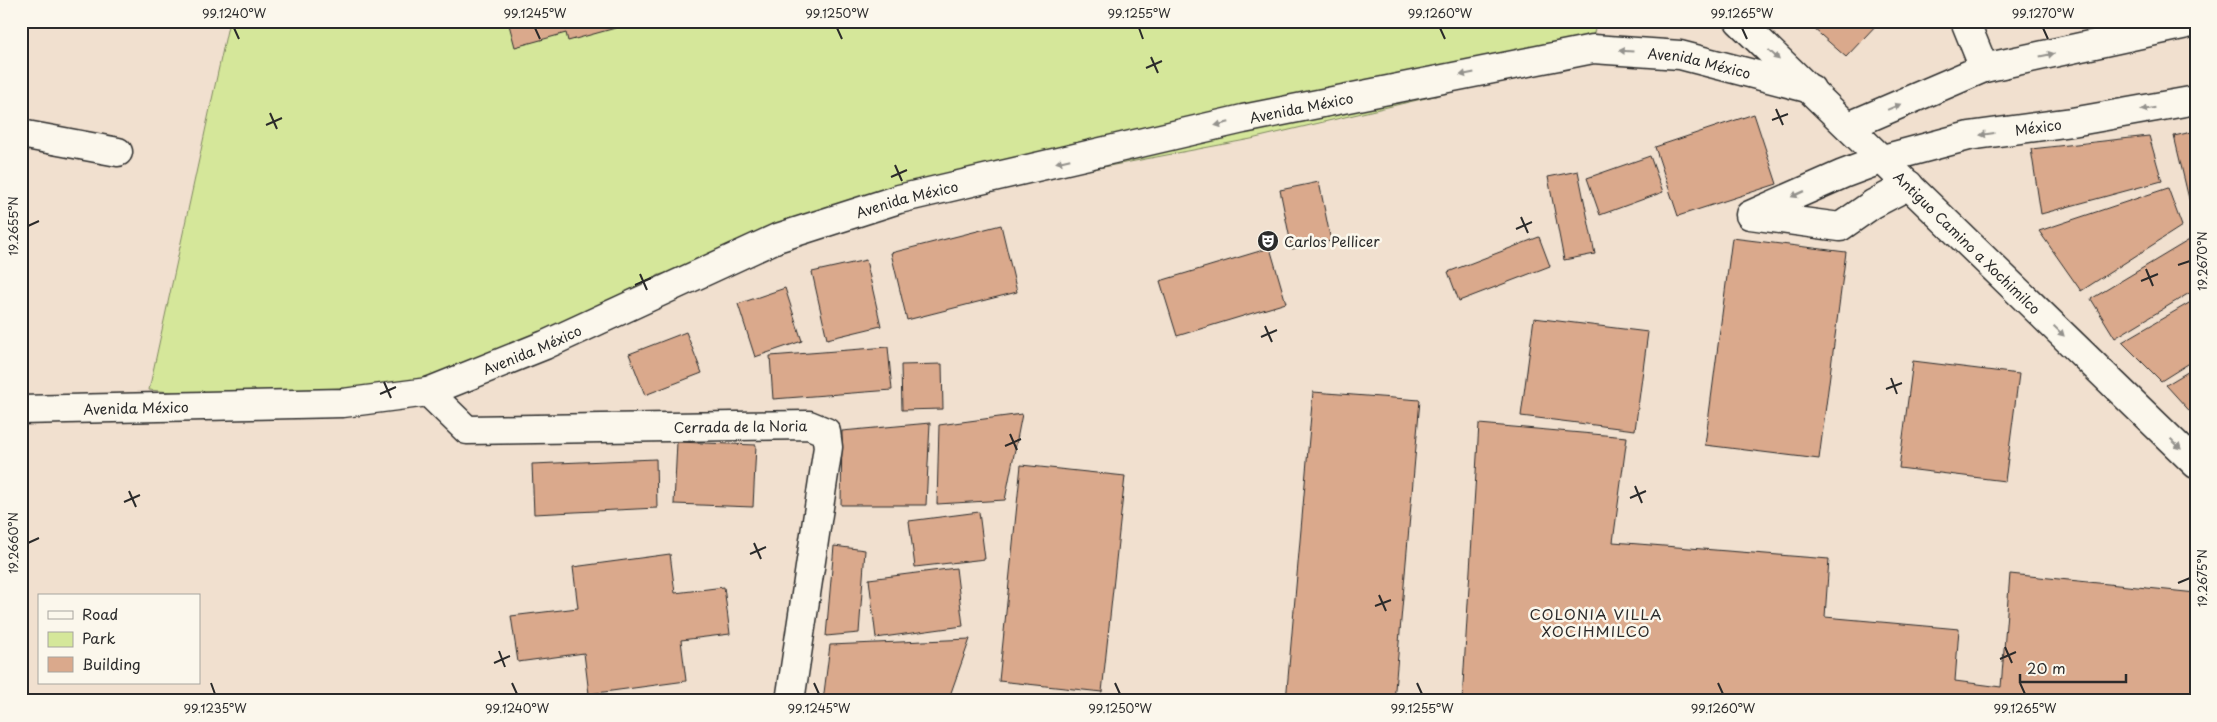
<svg xmlns="http://www.w3.org/2000/svg" width="2217" height="722" viewBox="0 0 2217 722" font-family="'Playpen Sans',sans-serif">
  <style>
    .green { fill: #d5e79a; stroke: #808962 }
    .building { fill: #daa98c; stroke: #2b2b2b }
    .lines { fill: none; stroke-linecap: round; stroke-linejoin: round }
    .minor-casing { stroke: #2b2b2b; stroke-width: 31 }
    .major-casing { stroke: #2b2b2b; stroke-width: 31 }
    .minor { stroke: #fbf7ec; stroke-width: 28 }
    .major { stroke: #fbf7ec; stroke-width: 28 }
    .oneway { fill: #93918c }
    .ticks { fill: none; stroke: #2b2b2b; stroke-width: 2 }
    .labels { text-anchor: middle; dominant-baseline: central; stroke-width: 5; stroke-linejoin: round; paint-order: stroke }
    .street-label { font-size: 14px; fill: #2b2b2b; stroke: #fbf7ec }
    .poi-label { font-size: 14px; fill: #2b2b2b; stroke: #fbf7ec; text-anchor: start }
    .neighbourhood-label { font-size: 15px; letter-spacing: 1px; fill: #2b2b2b; stroke: #fbf7ec }
    .neatline { fill: none; stroke: #2b2b2b; stroke-width: 2 }
    .ticks-label { font-size: 12px; text-anchor: middle; fill: #2b2b2b }
  </style>
  <rect width="100%" height="100%" fill="#f1e0cf"/>
  <filter id="ink" filterUnits="userSpaceOnUse"><feTurbulence type="fractalNoise" baseFrequency=".02" numOctaves="2"/><feDisplacementMap in="SourceGraphic" scale="10" xChannelSelector="R" yChannelSelector="G"/><feConvolveMatrix kernelMatrix="1 2 1 2 8 2 1 2 1" color-interpolation-filters="sRGB"/></filter>
  <g filter="url(#ink)">
    <path class="green" d="M229,21H1598L1584,61L1251,139L893,207L659,275L457,383L346,408L149,390Z"/>
    <path class="building" d="M508,21H641L568,41L566,33L515,47Z
      M1805,21H1880L1846,57Z
      M1754,114L1777,184L1678,216L1655,147Z
      M2196,131V228L2174,136Z
      M2149,136L2162,181L2041,214L2031,149Z
      M1650,156L1663,192L1600,215L1587,178Z
      M1578,171L1595,254L1564,260L1548,177Z
      M1319,182L1331,241L1292,249L1280,190Z
      M2168,188L2182,226L2081,291L2039,231Z
      M1001,225L1017,292L907,320L891,253Z
      M2196,236V289L2115,338L2091,299Z
      M1539,237L1550,266L1459,301L1448,272Z
      M1732,238L1846,252L1819,459L1705,445Z
      M1270,248L1286,303L1177,336L1160,281Z
      M866,260L881,326L827,339L812,272Z
      M785,288L802,341L755,357L738,304Z
      M2196,299V359L2161,381L2122,342Z
      M1534,318L1648,332L1635,430L1521,416Z
      M686,332L702,373L645,395L629,354Z
      M888,347L892,390L773,399L770,356Z
      M1913,361L2019,374L2005,481L1899,468Z
      M942,364L943,409L902,410L901,365Z
      M2196,367V418L2166,385Z
      M1313,392L1420,400L1394,701H1286Z
      M1022,414L1005,500L937,504L939,425Z
      M930,423L926,505H841L842,431Z
      M1479,424L1627,437L1613,542L1829,559L1825,617L1959,629L1955,681L2001,687L2010,574L2196,593V701H1462Z
      M677,442L756,445L753,507L674,504Z
      M656,459L657,508L534,514L532,464Z
      M1021,465L1125,476L1102,692L999,681Z
      M979,512L985,559L915,567L909,521Z
      M834,546L865,550L859,633L826,636Z
      M670,554L675,593L724,587L730,634L681,640L686,681L589,694L584,653L518,662L511,616L578,608L573,567Z
      M956,568L963,626L876,638L869,579Z
      M970,639L948,701H823L830,645Z"/>
    <g class="lines">
      <g class="minor-casing">
        <g id="minor">
          <path d="M1965,21L1984,68"/>
          <path d="M1849,126L1984,68L2196,22"/>
          <path d="M21,134L118,152"/>
          <path id="s1" d="M1909,185L1873,204L1840,227L1750,215L1843,174L1883,159L1969,136L2072,122L2196,100"/>
          <path id="s2" d="M428,392L467,430L809,425L826,432L828,447L790,701"/>
          <path id="s3" d="M21,410L343,403L428,392L545,345L777,238L899,199L1243,119L1593,49L1680,55L1811,89"/>
        </g>
      </g>
      <g class="major-casing">
        <g id="major">
          <path id="s4" d="M1739,21L2196,464"/>
        </g>
      </g>
      <use href="#minor" class="minor"/>
      <use href="#major" class="major"/>
    </g>
    <defs><path id="oneway-solid" d="M-6-.8H1V-3.2L6.5 0L1 3.2V.8H-6Z" transform="scale(1.25)"/></defs>
    <g class="oneway">
      <use href="#oneway-solid" transform="translate(1626 51) rotate(-176)"/>
      <use href="#oneway-solid" transform="translate(1774 55) rotate(43)"/>
      <use href="#oneway-solid" transform="translate(2047 55) rotate(-12)"/>
      <use href="#oneway-solid" transform="translate(1467 74) rotate(169)"/>
      <use href="#oneway-solid" transform="translate(1894 107) rotate(-23)"/>
      <use href="#oneway-solid" transform="translate(2148 109) rotate(170)"/>
      <use href="#oneway-solid" transform="translate(1222 124) rotate(167)"/>
      <use href="#oneway-solid" transform="translate(1987 134) rotate(172)"/>
      <use href="#oneway-solid" transform="translate(1063 161) rotate(167)"/>
      <use href="#oneway-solid" transform="translate(1798 194) rotate(156)"/>
      <use href="#oneway-solid" transform="translate(2059 331) rotate(44)"/>
      <use href="#oneway-solid" transform="translate(2176 444) rotate(44)"/>
    </g>
  </g>
  <path class="ticks" d="M234,28L239,39M535,28L540,39M837,28L842,39M1139,28L1143,39M1440,28L1445,39M1742,28L1747,39M2043,28L2048,39M1151,57L1158,73M1146,68L1162,61M1776,109L1783,125M270,113L277,129M1772,120L1788,114M266,125L282,118M895,165L902,181M891,177L907,170M1521,217L1528,233M28,226L39,221M1516,229L1532,222M2178,265L2190,261M2146,269L2153,286M640,274L647,290M2141,281L2158,274M635,285L651,278M1265,326L1272,342M1261,337L1277,330M1891,378L1897,394M384,382L391,398M1886,389L1902,383M380,394L396,387M1010,434L1017,450M1005,446L1021,439M1635,486L1642,503M129,491L136,507M1630,498L1646,491M124,502L140,495M28,543L39,538M754,543L761,559M750,554L766,547M2178,583L2190,578M1379,595L1386,611M1375,606L1391,600M2005,647L2012,663M499,651L505,667M2000,659L2016,652M494,663L510,656M211,683L215,694M512,683L517,694M814,683L819,694M1115,683L1120,694M1417,683L1422,694M1718,683L1723,694M2020,683L2025,694"/>
  <defs>
    <g id="theatre-disc" transform="scale(1.125)"><circle r="9.5" fill="#2b2b2b" stroke="#fbf7ec"/><path d="M-5-5.5Q0-4 5-5.5V0Q5 5 0 6Q-5 5-5 0ZM-3.3-2.5H-1v1.5H-3.3ZM1-2.5H3.3v1.5H1ZM-2.8 1Q0 5.5 2.8 1Z" fill="#fff"/></g>
  </defs>
  <g fill-rule="evenodd">
    <use href="#theatre-disc" x="1268" y="241"/>
  </g>
  <g class="labels">
    <g class="street-label">
      <text stroke="none"><textPath href="#s3" startOffset="1735">Avenida México</textPath></text>
      <text stroke="none"><textPath href="#s3" startOffset="1330">Avenida México</textPath></text>
      <text stroke="none"><textPath href="#s1" startOffset="475">México</textPath></text>
      <text stroke="none"><textPath href="#s3" startOffset="925">Avenida México</textPath></text>
      <text stroke="none"><textPath href="#s4" startOffset="318">Antiguo Camino a Xochimilco</textPath></text>
      <text stroke="none"><textPath href="#s3" startOffset="520">Avenida México</textPath></text>
      <text stroke="none"><textPath href="#s3" startOffset="115">Avenida México</textPath></text>
      <text stroke="none"><textPath href="#s2" startOffset="328">Cerrada de la Noria</textPath></text>
    </g>
    <g class="poi-label">
      <text x="1284" y="241">Carlos Pellicer</text>
    </g>
    <g class="neighbourhood-label">
      <text x="1596" y="613">COLONIA VILLA<tspan x="1596" dy="17">XOCIHMILCO</tspan></text>
    </g>
  </g>
  <rect width="2217" height="722" fill="none" stroke="#fbf7ec" stroke-width="55"/>
  <rect x="38" y="594" width="162" height="90" fill="#fbf7ec" stroke="#a8a59f"/>
  <rect x="48" y="611" width="25" height="8" fill="#fbf7ec" stroke="#a8a59f"/>
  <text x="82" y="620" font-size="15" fill="#2b2b2b">Road</text>
  <rect x="48" y="632" width="25" height="15" fill="#d5e79a" stroke="#a8a59f"/>
  <text x="82" y="644" font-size="15" fill="#2b2b2b">Park</text>
  <rect x="48" y="657" width="25" height="15" fill="#daa98c" stroke="#a8a59f"/>
  <text x="82" y="670" font-size="15" fill="#2b2b2b">Building</text>
  <path d="M2020 674v8h106v-8" fill="none" stroke="#2b2b2b" stroke-width="2.5"/>
  <text x="2027" y="674" font-size="15" fill="#2b2b2b" stroke="#fbf7ec" stroke-width="4" paint-order="stroke">20 m</text>
  <rect x="28" y="28" width="2162" height="666" class="neatline"/>
  <g class="ticks-label">
    <text x="234" y="18">99.1240°W</text>
    <text x="535" y="18">99.1245°W</text>
    <text x="837" y="18">99.1250°W</text>
    <text x="1139" y="18">99.1255°W</text>
    <text x="1440" y="18">99.1260°W</text>
    <text x="1742" y="18">99.1265°W</text>
    <text x="2043" y="18">99.1270°W</text>
    <text transform="translate(14 226) rotate(-90)" y="4">19.2655°N</text>
    <text transform="translate(2203 261) rotate(-90)" y="4">19.2670°N</text>
    <text transform="translate(14 543) rotate(-90)" y="4">19.2660°N</text>
    <text transform="translate(2203 578) rotate(-90)" y="4">19.2675°N</text>
    <text x="215" y="713">99.1235°W</text>
    <text x="517" y="713">99.1240°W</text>
    <text x="819" y="713">99.1245°W</text>
    <text x="1120" y="713">99.1250°W</text>
    <text x="1422" y="713">99.1255°W</text>
    <text x="1723" y="713">99.1260°W</text>
    <text x="2025" y="713">99.1265°W</text>
  </g>
</svg>
